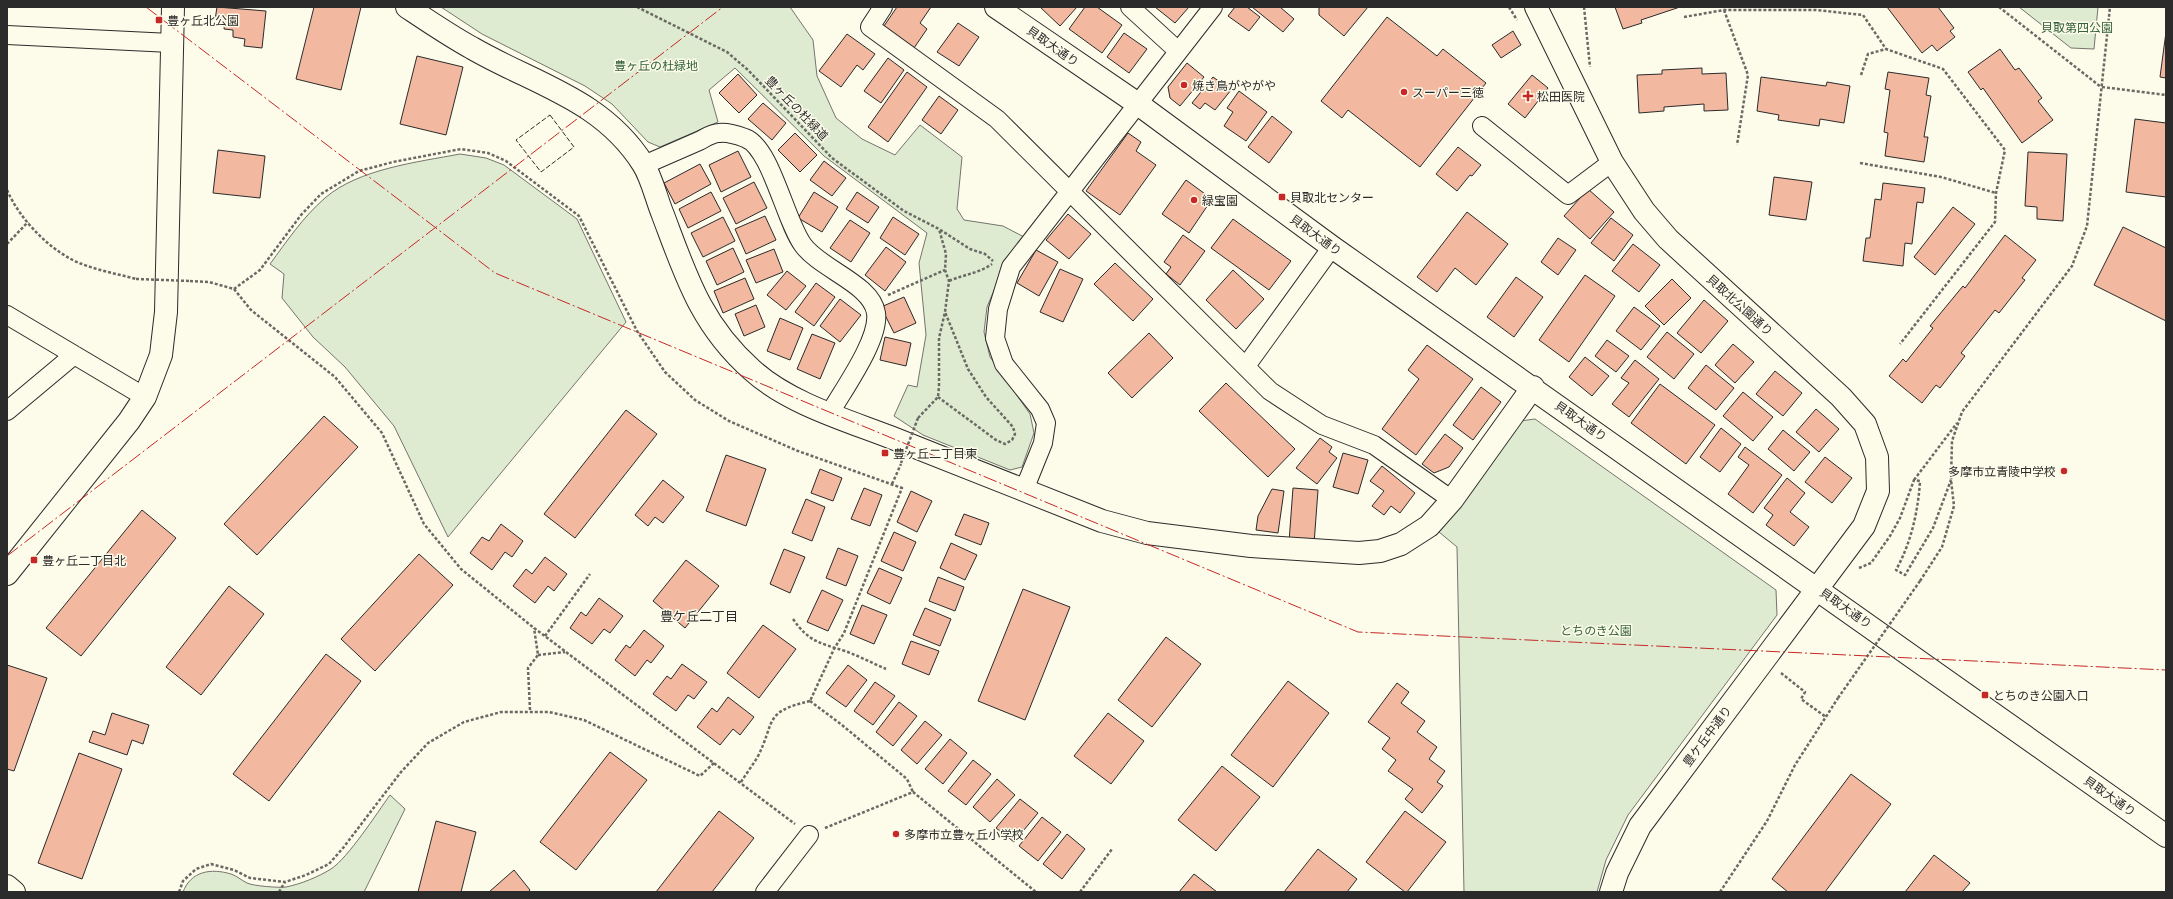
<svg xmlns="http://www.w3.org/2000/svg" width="2173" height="899" viewBox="0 0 2173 899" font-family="'Titillium Web','Noto Sans JP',sans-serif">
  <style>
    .green { fill: #deebd1; stroke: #74746e }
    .building { fill: #f2b8a0; stroke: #2b2b2b }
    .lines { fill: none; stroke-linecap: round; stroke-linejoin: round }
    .street-casing { stroke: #2b2b2b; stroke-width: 20 }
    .secondary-casing { stroke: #2b2b2b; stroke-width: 24 }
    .path { stroke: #6a6964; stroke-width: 2.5; stroke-dasharray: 3 2; stroke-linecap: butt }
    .street { stroke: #fdfbea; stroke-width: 18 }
    .secondary { stroke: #fdfbea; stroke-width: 22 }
    .path-bridge { stroke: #6a6964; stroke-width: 2.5; stroke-dasharray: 3 2; stroke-linecap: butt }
    .fence { stroke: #2b2b2b; stroke-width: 1; stroke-dasharray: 5 2; stroke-linecap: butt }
    .power { stroke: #c62828; stroke-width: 1; stroke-dasharray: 14 3 2 3; stroke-linecap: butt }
    .poi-dot { fill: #c62828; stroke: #fdfbea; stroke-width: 1.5 }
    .labels { text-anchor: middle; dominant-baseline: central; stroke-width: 3; stroke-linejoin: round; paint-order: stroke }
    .poi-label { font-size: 12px; fill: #2b2b2b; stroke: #fdfbea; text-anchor: start }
    .park-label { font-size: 12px; fill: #34623c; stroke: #fdfbea }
    .street-label { font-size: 12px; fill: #2b2b2b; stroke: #fdfbea }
    .neighbourhood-label { font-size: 13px; fill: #2b2b2b; stroke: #fdfbea }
  </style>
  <rect width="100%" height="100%" fill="#fdfbea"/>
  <path class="green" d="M441,7H790L813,40L817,76L836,118L862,139L895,155L920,125L962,157L957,209L964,220L1003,226L1024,237L1008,257L987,307L984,332L990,357L1030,414L1034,433L1022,467L1010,470L923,435L894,416L908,385L917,387L926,335L919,263L927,233L824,156L735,68L709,90L718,122L660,147L648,142L612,104L585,86L482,34Z
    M2019,7H2098L2094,49L2071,48Z
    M460,154L486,158L504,165L577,219L626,322L448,537L394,426L345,367L313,337L282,298L284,274L270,264C287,241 303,217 325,198C358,169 418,162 460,154Z
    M1535,419L1776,590L1777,615L1628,815L1606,860L1597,892H1464L1457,547L1439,532L1520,421Z
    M390,795L405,809L364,892H183C191,871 211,868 231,874C237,876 241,880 247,883C253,886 279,888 286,887C301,884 318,877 331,869C348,858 377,813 390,795Z"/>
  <path class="building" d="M217,7L266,11L262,48L244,46L245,39L233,37V30L224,29L225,21L215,20Z
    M314,7H361L341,90L296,79Z
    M897,7H931L920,23L927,29L914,48L884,26Z
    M1040,7H1077L1060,26Z
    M1085,7H1097L1122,25L1102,53L1069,29Z
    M1155,7H1189L1175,23Z
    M1235,7H1247L1260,17L1249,31L1228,16Z
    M1252,7H1280L1294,19L1283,32Z
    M1319,7H1368L1344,36L1319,15Z
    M1615,7H1680L1641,20L1642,23L1623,29Z
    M1887,7H1938L1954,28L1950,31L1955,37L1937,51L1932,45L1922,53Z
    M1387,17L1437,56L1443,49L1486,83L1420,167L1348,110L1342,118L1321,101Z
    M958,23L979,37L959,66L937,52Z
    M1513,31L1521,45L1501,58L1492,45Z
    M2166,32V78L2160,77Z
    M1124,33L1147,49L1129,73L1107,57Z
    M847,34L875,54L863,70L857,65L841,87L819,71Z
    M2000,49L2015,70L2019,68L2042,98L2038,101L2053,120L2022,143L1983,88L1981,90L1968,72Z
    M417,56L463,67L446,135L400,124Z
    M888,58L904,70L881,103L864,91Z
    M1187,63L1204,77L1180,106L1170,98L1168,87Z
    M1702,68V74L1726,73L1728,110L1704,111V104L1664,107V111L1639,113L1637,75L1662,74V70Z
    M907,72L927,87L888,142L868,127Z
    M1888,72L1929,78L1926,95L1931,96L1924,137H1928L1924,162L1885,156L1888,133L1884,132L1890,90L1885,89Z
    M738,74L757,95L739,113L719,93Z
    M1532,75L1548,88L1525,118L1508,104Z
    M1213,77L1231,90L1215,110L1205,103L1200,109L1192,103Z
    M1761,77L1826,86L1827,82L1850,86L1844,123L1820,119L1819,126L1778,120L1779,115L1757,111Z
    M1239,91L1267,112L1246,141L1224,126L1233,112L1227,108Z
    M939,96L958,110L941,134L922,120Z
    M763,103L786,123L772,140L748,119Z
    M1272,116L1292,132L1269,163L1248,147Z
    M2135,119L2166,123V197L2126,192Z
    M795,133L817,155L800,172L778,150Z
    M1128,133L1141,142L1136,151L1156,165L1120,215L1086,191Z
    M1458,147L1481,165L1472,176L1470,175L1457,191L1436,174Z
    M218,150L265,156L260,198L213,193Z
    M738,151L751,177L721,192L709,165Z
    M2028,152L2067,154L2063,221L2037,219V207L2025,206Z
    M824,161L846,178L832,196L810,180Z
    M700,164L711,184L675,204L664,183Z
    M1774,177L1812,182L1806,220L1769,215Z
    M1186,180L1212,199L1189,233L1162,214Z
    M754,182L767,208L736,224L723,198Z
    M1883,183L1925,188L1923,203L1917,202L1912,244L1905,243L1903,266L1863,261L1866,238H1870L1875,199L1881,200Z
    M1588,189L1614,212L1590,239L1564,216Z
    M711,192L721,211L688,228L679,209Z
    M814,192L838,207L822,232L798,218Z
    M857,192L879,207L868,223L846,209Z
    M1953,207L1975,224L1935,275L1914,257Z
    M1467,212L1508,244L1476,285L1455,268L1437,292L1417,277Z
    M1068,214L1091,234L1069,259L1046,240Z
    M765,216L776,240L746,254L735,229Z
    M723,217L735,241L703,257L691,233Z
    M893,217L919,234L905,255L880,238Z
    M1611,218L1633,235L1614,261L1591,243Z
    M1233,219L1291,261L1269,290L1211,248Z
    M850,220L870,233L851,262L830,248Z
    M2123,227L2166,248V321L2094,285Z
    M1183,235L1205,251L1180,285L1166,274L1171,267L1164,262Z
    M2005,235L2036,260L2022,278L2025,280L1999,313L1995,310L1961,353L1965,356L1940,388L1936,385L1922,403L1889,376L1903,359L1906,362L1933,328L1930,326L1963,286L1965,288Z
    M1558,238L1576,250L1558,275L1541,262Z
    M1633,244L1660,265L1639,292L1612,271Z
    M886,247L906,262L885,291L865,275Z
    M733,248L744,272L717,285L706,261Z
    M774,249L783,272L756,283L746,260Z
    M1036,250L1058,262L1039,296L1017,283Z
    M1115,263L1153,299L1133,321L1094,284Z
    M1060,269L1083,279L1063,322L1040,312Z
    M1233,270L1264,299L1236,329L1206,300Z
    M787,271L806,286L786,310L767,295Z
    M1585,275L1615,296L1569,362L1539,340Z
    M1516,277L1543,297L1514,337L1487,317Z
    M745,278L754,299L723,313L714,291Z
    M1672,279L1691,298L1664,325L1645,306Z
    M816,283L835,297L814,326L795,312Z
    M904,297L916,323L894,333L881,307Z
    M840,299L861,315L840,342L820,326Z
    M1704,300L1728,321L1701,353L1677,333Z
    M756,305L765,327L744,336L735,314Z
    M1634,307L1660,326L1641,350L1616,331Z
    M780,318L803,328L790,360L767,351Z
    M1667,332L1694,354L1674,379L1647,357Z
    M1149,333L1173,358L1132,398L1108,373Z
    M812,334L835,343L820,379L797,369Z
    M885,337L911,343L906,366L880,360Z
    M1607,340L1629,356L1616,372L1595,356Z
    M1733,344L1754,362L1735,383L1715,365Z
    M1427,345L1473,379L1416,455L1382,429L1419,379L1408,370Z
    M1585,357L1609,376L1592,396L1569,377Z
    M1635,360L1659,379L1629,417L1612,404L1629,383L1621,378Z
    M1706,365L1734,388L1716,410L1688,388Z
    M1775,371L1802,393L1783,416L1756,394Z
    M1226,383L1295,449L1268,477L1199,411Z
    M1660,384L1715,425L1686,464L1631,423Z
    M1481,387L1501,402L1473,440L1453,425Z
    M1743,392L1773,417L1753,441L1723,416Z
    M1816,409L1839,429L1819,452L1796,432Z
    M626,410L657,434L575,538L544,514Z
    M324,416L358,447L257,555L224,524Z
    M1721,428L1741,444L1720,472L1700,457Z
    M1783,430L1810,452L1794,471L1768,449Z
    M1445,434L1463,448L1449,467L1434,473L1422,464Z
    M1320,438L1332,447L1329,452L1337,458L1317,484L1296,468Z
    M1745,447L1782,475L1753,513L1728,494L1749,465L1738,457Z
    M1343,453L1368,460L1358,494L1333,487Z
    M726,455L766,469L746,526L706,511Z
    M1825,457L1852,478L1832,503L1805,482Z
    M1382,466L1415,493L1400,513L1391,506L1384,515L1372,506L1384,491L1370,481Z
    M820,469L842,478L833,501L811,493Z
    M1787,478L1805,493L1790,512L1809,527L1794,546L1766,525L1773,515L1764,508Z
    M663,480L684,497L663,523L655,517L648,526L635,515Z
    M864,488L882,495L870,526L851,519Z
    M1293,488L1318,490L1314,544L1289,542Z
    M1272,489L1284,491L1278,533L1256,530L1258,516Z
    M911,491L932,501L917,532L897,522Z
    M806,499L825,507L812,541L792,533Z
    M142,510L176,538L81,656L46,628Z
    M964,514L989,523L981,545L955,535Z
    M501,524L523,541L512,557L505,552L492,570L470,553L482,537L489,541Z
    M894,532L916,542L903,571L881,561Z
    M951,543L977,555L965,580L940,568Z
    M838,548L858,556L846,586L826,578Z
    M784,549L805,557L790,593L770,584Z
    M419,554L453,585L375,671L341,639Z
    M545,557L567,574L554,591L548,586L535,603L513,586L526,569L532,574Z
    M686,560L719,586L685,628L653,601Z
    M879,568L902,578L890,604L867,593Z
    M938,577L964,587L955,611L929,601Z
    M229,586L264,614L201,695L166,667Z
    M1023,589L1070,607L1025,720L978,701Z
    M822,590L843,600L828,631L807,622Z
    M599,598L623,616L610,633L604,629L592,644L570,628L581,612L586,616Z
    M862,605L887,615L874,644L850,634Z
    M925,608L951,619L940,646L913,635Z
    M763,625L796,649L759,698L727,673Z
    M644,630L664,646L651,663L647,660L635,676L615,660L626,645L630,648Z
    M1166,637L1201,664L1152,727L1118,700Z
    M911,641L939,651L929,675L902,664Z
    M326,654L361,681L269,801L233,774Z
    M682,664L707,682L694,699L688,695L676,711L653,694L667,676L671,679Z
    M7,665L47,678L14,771L7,769Z
    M848,665L867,680L846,707L826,693Z
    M1288,681L1329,713L1273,787L1231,755Z
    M875,682L895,696L873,725L854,711Z
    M1397,683L1409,692L1401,703L1425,721L1417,732L1437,747L1429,759L1445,771L1437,782L1443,786L1422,813L1405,799L1413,789L1388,771L1396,760L1382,749L1390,738L1368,722Z
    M728,697L754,717L740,735L733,729L720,745L697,727L712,708L717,712Z
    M899,702L917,716L893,746L876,732Z
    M112,713L149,725L143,744L132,740L127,755L89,742L93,731L105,735Z
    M1108,713L1144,741L1111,784L1074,756Z
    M925,721L942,735L917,764L901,750Z
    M950,739L967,753L943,784L925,769Z
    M610,752L647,780L576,870L540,842Z
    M79,753L122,769L82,879L38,863Z
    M973,760L991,774L966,805L948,791Z
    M1222,766L1260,797L1216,851L1178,820Z
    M1851,774L1891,804L1825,892H1788L1772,879Z
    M997,779L1015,795L990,822L973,807Z
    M1020,799L1038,813L1014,842L996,828Z
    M719,811L754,838L712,892H656Z
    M1405,811L1446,842L1407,892H1405L1366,862Z
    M1042,817L1061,832L1038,861L1019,846Z
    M436,821L476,832L461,892H418Z
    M1067,834L1085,849L1062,879L1043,864Z
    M1318,849L1357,879L1347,892H1284Z
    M1934,855L1970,883L1962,892H1905Z
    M514,870L530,890L528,892H489Z
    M1194,874L1217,892H1179Z"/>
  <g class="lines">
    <g class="street-casing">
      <path id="street" d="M883,7L870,27L997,119L1270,391L1322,425L1374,445L1452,500
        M1130,7L1178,51
        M7,35L171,43
        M1482,126L1568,195L1612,162
        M644,165C662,157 681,149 699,141C705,138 712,133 719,133C727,132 737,135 745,138C771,147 785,221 803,245C820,269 872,284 876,313C880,339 843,390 830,413
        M7,315L145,397
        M1246,366L1332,247
        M7,411L74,355
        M1024,490L1043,443L1046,423L1040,409L1004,364L995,338L998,309L1011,267L1213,7
        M765,892L809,835"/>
    </g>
    <g class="secondary-casing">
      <path id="secondary" d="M407,7C428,21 450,36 472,48C534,84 602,99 643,164C652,178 656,198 663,215C686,276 701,325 752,370C788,403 846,420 890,437C961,465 1032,493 1102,521L1147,533L1251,546L1359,553L1380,551L1401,544L1429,526L1452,500L1533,387
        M996,7L1138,104L1332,247L2166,836
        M1536,7L1612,162L1644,211L1668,239L1841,397L1865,424L1877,457L1878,491L1864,526L1640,826L1617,873L1611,892
        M7,574L129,421L145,397L161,355L166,312L173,7
        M7,886L14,892"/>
    </g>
    <path class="path" d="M637,7L727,52L748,70L832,158L904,211L939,229L970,249L985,254L993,261
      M1509,7L1517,20
      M1584,7L1590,67
      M1999,7L2101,87
      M1724,10L1748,75L1737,145
      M1684,17L1724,10H1816L1863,15L1886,49
      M1861,75L1868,54L1886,49L1943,69L2005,150L1996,193L1995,222L1900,344
      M2102,87L2166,95
      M1860,163L1941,177L1996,193
      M7,190C20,220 52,253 82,264C100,271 118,274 136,279
      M7,244L28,222
      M190,281L209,282L234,289L251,310L335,377L382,433L424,524L461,569L534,628L795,824
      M949,281C965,274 977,274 992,264
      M234,289L260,270L301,215L321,194L359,171L393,162L461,149L488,153L506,161L579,216L637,331L665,372L695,400L729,421L798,451L902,488L844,633L834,649L810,701
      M888,295L945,270
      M938,397L996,440L1005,444L1012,440L1015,434L1013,427L986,397L968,369L945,312
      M918,418L938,397L939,386V338L945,312L949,281L945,270L946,254L939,229
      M1914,480L1957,423
      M892,484L901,464
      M1859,568L1871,563L1890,536L1900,518L1914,480L1920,481C1918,512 1911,543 1896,570L1905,575L1933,528L1951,480
      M1920,581L1942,547L1954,506L1951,480L1952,441L1962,412L2072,266L2087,226L2110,7
      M793,619C809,642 820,643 845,651C859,656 872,663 886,669
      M545,636L590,574
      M538,655L565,652
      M1781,673L1805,692L1801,699L1826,717
      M810,701L842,725L907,779L913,792
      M530,710L528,668L538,655L534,628
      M741,782C746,774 752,766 757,758C776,722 762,712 810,701
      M825,828L913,792L1036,892
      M179,892L183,881L196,869L211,864L234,870L250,878L285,882L306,875L329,864L343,848L401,772L428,743L464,722L501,712H549L584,720L700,776L714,763
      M279,892L285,882
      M1080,892L1112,849
      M1720,892L1767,821L1795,765L1838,698"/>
    <use href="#street" class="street"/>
    <use href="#secondary" class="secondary"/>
    <path class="path-bridge" d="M136,279L190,281
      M901,463L918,418
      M1838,698L1920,581"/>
    <path class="fence" d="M550,115L574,147L541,172L516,140Z"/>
    <path class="power" d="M146,7L495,273L1358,632L2166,670
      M7,556L723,7"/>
  </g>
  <g class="poi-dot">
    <rect x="155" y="16" width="8" height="8" rx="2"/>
    <circle cx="1184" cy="85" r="4"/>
    <circle cx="1404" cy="92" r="4"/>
    <path d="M1526 90h4v4h4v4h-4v4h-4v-4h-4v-4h4z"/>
    <rect x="1278" y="193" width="8" height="8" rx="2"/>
    <circle cx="1194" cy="200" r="4"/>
    <rect x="881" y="449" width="8" height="8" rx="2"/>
    <circle cx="2064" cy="471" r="4"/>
    <rect x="30" y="556" width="8" height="8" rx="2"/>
    <rect x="1981" y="691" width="8" height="8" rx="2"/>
    <circle cx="896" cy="834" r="4"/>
  </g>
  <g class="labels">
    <g class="poi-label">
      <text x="167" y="20">豊ヶ丘北公園</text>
      <text x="1192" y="85">焼き鳥がやがや</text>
      <text x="1412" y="92">スーパー三徳</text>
      <text x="1537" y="96">松田医院</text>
      <text x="1290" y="197">貝取北センター</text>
      <text x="1202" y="200">緑宝園</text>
      <text x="893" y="453">豊ヶ丘二丁目東</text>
      <text x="2056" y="471" text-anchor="end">多摩市立青陵中学校</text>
      <text x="42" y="560">豊ヶ丘二丁目北</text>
      <text x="1993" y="695">とちのき公園入口</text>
      <text x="904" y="834">多摩市立豊ヶ丘小学校</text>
    </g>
    <g class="park-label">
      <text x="2077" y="27">貝取第四公園</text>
      <text x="656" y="65">豊ヶ丘の杜緑地</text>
      <text x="1596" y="630">とちのき公園</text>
    </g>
    <g class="street-label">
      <text transform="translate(1053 46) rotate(35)">貝取大通り</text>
      <text transform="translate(797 108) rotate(46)">豊ヶ丘の杜緑道</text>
      <text transform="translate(1316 235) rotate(36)">貝取大通り</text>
      <text transform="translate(1740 305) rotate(42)">貝取北公園通り</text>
      <text transform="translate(1581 421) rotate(35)">貝取大通り</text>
      <text transform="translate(1846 608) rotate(35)">貝取大通り</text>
      <text transform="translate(1707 736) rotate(-53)">豊ケ丘中通り</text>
      <text transform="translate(2110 796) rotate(35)">貝取大通り</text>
    </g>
    <g class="neighbourhood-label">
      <text x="699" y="616">豊ケ丘二丁目</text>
    </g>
  </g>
  <rect width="2173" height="899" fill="none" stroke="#2b2b2b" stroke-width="16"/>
</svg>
